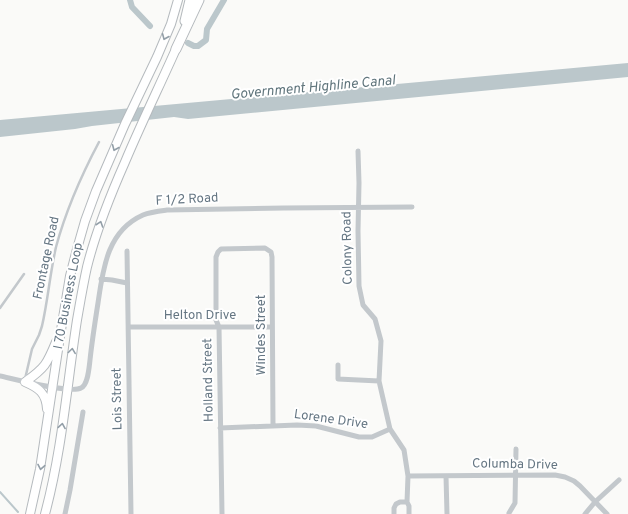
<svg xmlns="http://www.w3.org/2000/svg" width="628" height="514" viewBox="0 0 628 514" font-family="Overpass,sans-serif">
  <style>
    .water { fill: #bbc7cb }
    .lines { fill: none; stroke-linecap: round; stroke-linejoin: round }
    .stream { stroke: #bbc7cb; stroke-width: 2 }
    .canal { stroke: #bbc7cb; stroke-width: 6 }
    .primary-casing { stroke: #b5babe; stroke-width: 10 }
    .motorway-casing { stroke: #b4b9bd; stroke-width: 11 }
    .service { stroke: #c3c8cc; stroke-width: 2.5 }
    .minor { stroke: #c3c8cc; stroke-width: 5 }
    .primary { stroke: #fff; stroke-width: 8 }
    .motorway { stroke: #fff; stroke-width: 9 }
    .oneway { stroke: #939fa8 }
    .labels { text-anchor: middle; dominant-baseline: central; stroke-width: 4; stroke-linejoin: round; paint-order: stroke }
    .street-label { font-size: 13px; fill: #657683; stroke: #fff }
    .water-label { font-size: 14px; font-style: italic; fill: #60757c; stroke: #fff }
  </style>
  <rect width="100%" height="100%" fill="#fafaf8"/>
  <path class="water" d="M628,63V77L188,119L174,117L92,126L75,129L0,137V120Z"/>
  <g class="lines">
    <path class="stream" d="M0,492L18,512"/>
    <path class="canal" d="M130,0L132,7L150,26
      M188,43L194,46H198L206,40L207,29L224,0"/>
    <g class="primary-casing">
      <path id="primary" d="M47,409C46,393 39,388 25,382C45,368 47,364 56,342
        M30,514L40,469L61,330L70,276L77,249L85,221L96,191L125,124L157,57L171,24L178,0
        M45,514C62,451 67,385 77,320C80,303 83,285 87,267C96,231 110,196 125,162C141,124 159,87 176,49"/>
    </g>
    <g class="motorway-casing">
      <path id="motorway" d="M185,21L190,0
        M176,49L199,0"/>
    </g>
    <path class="service" d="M0,308L24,274
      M25,379L32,349L39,335L42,326C48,300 50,273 56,247C66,210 81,176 99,142"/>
    <path class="minor" d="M358,151L359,183L358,231L359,286L363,305L375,319L381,341L379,381L390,429L404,450L408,476L407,502L409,506V514
      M127,251L131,514
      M101,279L112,280L127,283
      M129,327H272
      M338,365V379L379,381
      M0,376C14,379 70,394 81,388C88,385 89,368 90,360C92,341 95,322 98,303C103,269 107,231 143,215C150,212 159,211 167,210L284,208L412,207
      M220,428L297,425L316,426L359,437H372L390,429
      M408,476L555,475L565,477L574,481L580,486L607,514
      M446,476L447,514
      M509,513L515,503L516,449
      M65,514L70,490L83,412
      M222,514L219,327L216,320V257L218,252L221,249L265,248L271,252L272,257L273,426
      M394,514V508L396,504L400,502H407
      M585,514L595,502L619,480"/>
    <use href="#primary" class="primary"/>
    <use href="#motorway" class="motorway"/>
  </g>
  <defs><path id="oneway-chevron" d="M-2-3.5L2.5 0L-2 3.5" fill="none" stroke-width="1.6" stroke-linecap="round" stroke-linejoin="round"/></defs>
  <g class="oneway">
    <use href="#oneway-chevron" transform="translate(165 37) rotate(113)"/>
    <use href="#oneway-chevron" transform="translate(115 148) rotate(113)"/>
    <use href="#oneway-chevron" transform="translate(100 224) rotate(-71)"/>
    <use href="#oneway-chevron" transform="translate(72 351) rotate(-82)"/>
    <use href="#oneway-chevron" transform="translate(62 426) rotate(-81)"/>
    <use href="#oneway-chevron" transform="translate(41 467) rotate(101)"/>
  </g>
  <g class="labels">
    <g class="street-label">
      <text transform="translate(187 200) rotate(-3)">F 1/2 Road</text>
      <text transform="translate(348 248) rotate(-91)">Colony Road</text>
      <text transform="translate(47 258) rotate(-78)">Frontage Road</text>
      <text transform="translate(69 296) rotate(-79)">I 70 Business Loop</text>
      <text x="200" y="316">Helton Drive</text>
      <text transform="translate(262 335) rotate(-90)">Windes Street</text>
      <text transform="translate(209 380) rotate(-91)">Holland Street</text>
      <text transform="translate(118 399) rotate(-91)">Lois Street</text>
      <text transform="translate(331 420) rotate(8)">Lorene Drive</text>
      <text transform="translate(515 465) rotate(1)">Columba Drive</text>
    </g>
    <g class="water-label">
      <text transform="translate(313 88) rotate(-5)">Government Highline Canal</text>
    </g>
  </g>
</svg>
